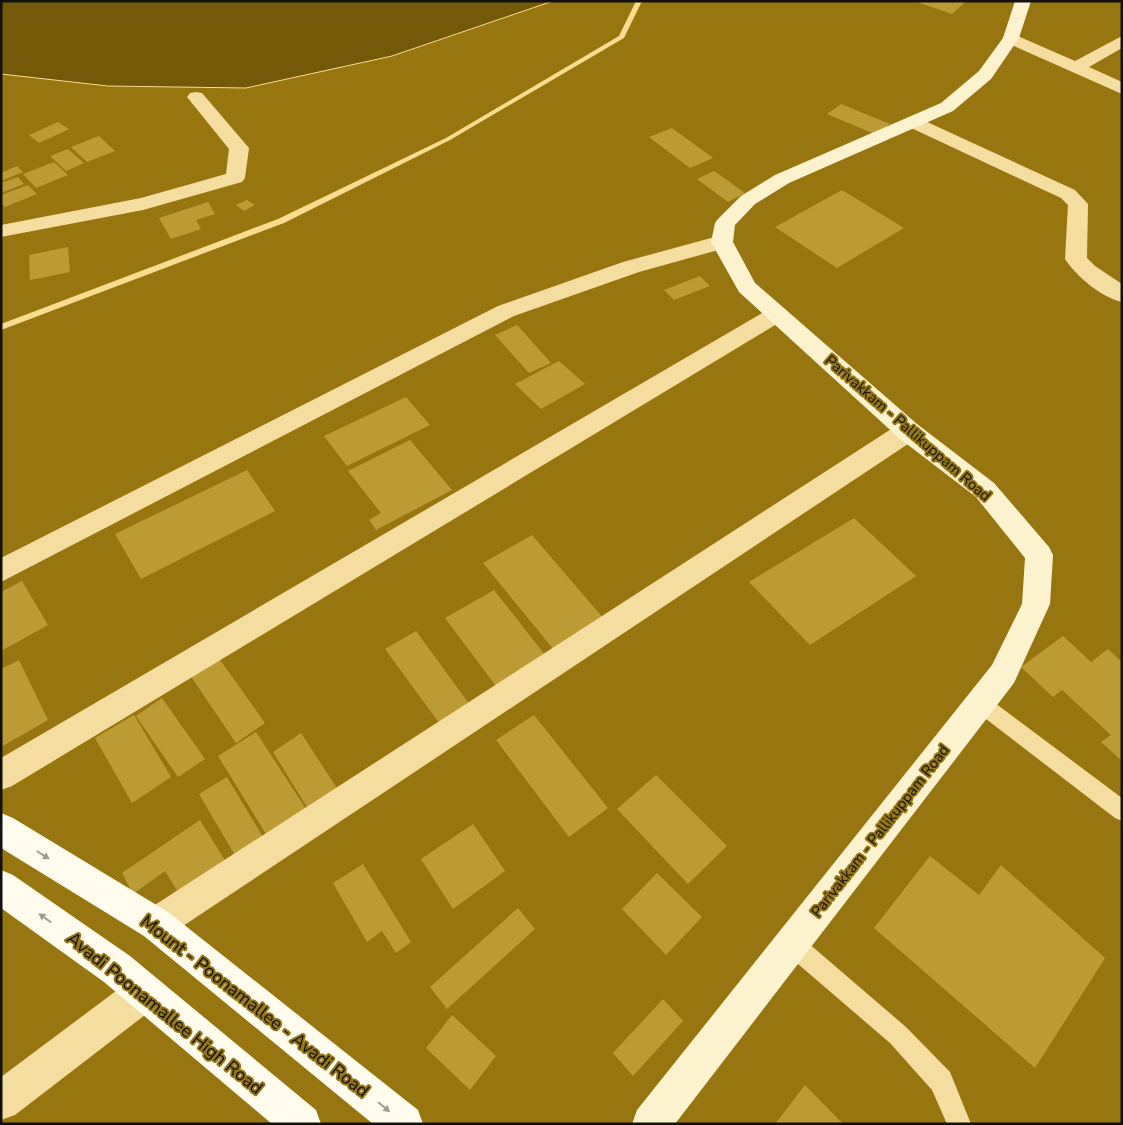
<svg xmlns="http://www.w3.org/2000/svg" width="1123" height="1125" viewBox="0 0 1123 1125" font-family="'Nunito Sans',sans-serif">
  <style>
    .water { fill: #725a09; stroke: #f8dc91 }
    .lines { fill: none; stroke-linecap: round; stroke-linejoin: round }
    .stream { fill: #f8dc91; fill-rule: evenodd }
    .building { fill: #bd9b34 }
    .lane { fill: #f4de9f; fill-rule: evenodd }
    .street { fill: #f4de9f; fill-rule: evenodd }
    .secondary { fill: #fdf2cf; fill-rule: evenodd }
    .primary { fill: #fffbed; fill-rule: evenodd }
    .oneway { fill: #a09d95 }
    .labels { text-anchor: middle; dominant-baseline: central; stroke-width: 4; stroke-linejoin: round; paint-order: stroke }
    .street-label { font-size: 15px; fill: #111; stroke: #977610 }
    .near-street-label { font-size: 18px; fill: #111; stroke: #977610 }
  </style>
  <rect width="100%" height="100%" fill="#977610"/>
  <path class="water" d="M1,1H553L392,56L246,88L108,86L1,74Z"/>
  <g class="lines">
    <path class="stream" d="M636,1H642L624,38L450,140L284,223L1,330V324L278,219L446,138L619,36Z"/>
  </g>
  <path class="building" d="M914,1H966L952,14Z
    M841,104L890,124L877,135L827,114Z
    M58,122L69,129L39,143L29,135Z
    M672,128L713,158L690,168L649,137Z
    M99,136L115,151L87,162L71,147Z
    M68,149L84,163L66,171L50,156Z
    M54,162L68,175L36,188L23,174Z
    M17,166L23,172L1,181V173Z
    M714,171L745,193L728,202L697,179Z
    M18,177L24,184L1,193V183Z
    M28,185L37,194L5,207L1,203V195Z
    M842,190L904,228L837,268L775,227Z
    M247,200L255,205L244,211L236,205Z
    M208,202L215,214L196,220L201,229L171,239L159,218Z
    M68,247L70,272L30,280L29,255Z
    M700,276L710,286L674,300L664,290Z
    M517,325L551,363L529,373L495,335Z
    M559,361L585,384L541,409L515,384Z
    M406,397L430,425L347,466L324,436Z
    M410,440L452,490L376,530L369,520L381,513L348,471Z
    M247,470L275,511L141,579L115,534Z
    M854,518L916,576L810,645L749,582Z
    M532,535L604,619L554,650L483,563Z
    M22,581L48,625L1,651V592Z
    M494,590L545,655L496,686L445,618Z
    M416,631L470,705L440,724L385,649Z
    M1063,636L1091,662L1108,649L1122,662V761L1101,742L1111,735L1062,690L1053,697L1021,667Z
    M218,657L265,723L236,743L190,675Z
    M19,660L48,720L1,747V669Z
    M162,698L205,759L178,777L136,716Z
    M134,715L171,777L132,803L95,738Z
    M534,715L608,808L569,837L496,740Z
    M256,732L308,812L269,839L218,756Z
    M301,733L340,793L310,812L273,752Z
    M656,775L727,846L688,884L617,809Z
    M227,777L264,839L236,857L199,794Z
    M200,820L229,867L183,900L165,871L133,894L122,873Z
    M473,824L505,871L453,909L421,859Z
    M930,856L979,895L1001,865L1105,958L1035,1068L874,928Z
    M363,864L411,942L396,953L382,931L367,942L333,883Z
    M657,873L702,917L666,955L622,909Z
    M518,908L535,929L447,1009L430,987Z
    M663,999L683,1021L633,1076L613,1053Z
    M452,1015L496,1056L470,1090L426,1048Z
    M805,1085L843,1124H775Z"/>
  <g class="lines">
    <path class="lane" d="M980,694L987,697L1122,798V821L1115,818L973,709L970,703L973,697Z
      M792,933L800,936L906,1027L950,1072L971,1124H947L932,1090L890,1043L784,952L781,944L784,936Z"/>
    <path class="street" d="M1011,33L1075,61L1122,36V48L1089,67L1122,82V94L1005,42L1003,38L1005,34Z
      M196,92L202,93L249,148L245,178L242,182L143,210L1,237V225L141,198L226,174L229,149L187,97L190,93Z
      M914,116L1075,190L1088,204L1087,258L1095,266L1122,284V302C1101,297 1077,277 1065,259L1068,205L1061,198L907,126L905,122L907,118Z
      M722,235L729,237L733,242L729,247L639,272L514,316L1,582V558L498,306L623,262Z
      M777,306L785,309L788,314L785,319L12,786L1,790V758L769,309Z
      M908,422L917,424L920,431L917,438L168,936L156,941L144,936L139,924L144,912L899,424Z
      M145,974L158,979L163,992L158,1005L15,1115L1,1120V1077L132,979Z"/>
    <path class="secondary" d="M1015,1H1031L1019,38L991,79L953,111L789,183L755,204L735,225L733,242L755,283L917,424L994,483L1049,547L1053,555L1050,604L1014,683L675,1124H632L637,1110L992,665L1022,604L1025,558L976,497L899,438L739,292L711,242L715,223L718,219L741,196L775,175L941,103L979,71L1003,38Z"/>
    <path class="primary" d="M1,813L13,818L168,912L418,1110L423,1124H373L144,936L1,848Z
      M1,870L13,875L130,956L316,1110L321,1124H272L104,982L1,908Z"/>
  </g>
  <defs><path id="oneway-solid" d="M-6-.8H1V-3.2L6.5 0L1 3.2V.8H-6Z" transform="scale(1.25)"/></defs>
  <g class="oneway">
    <use href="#oneway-solid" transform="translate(43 855) rotate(32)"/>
    <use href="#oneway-solid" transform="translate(45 918) rotate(-144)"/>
    <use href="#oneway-solid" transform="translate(384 1107) rotate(40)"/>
  </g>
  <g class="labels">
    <g class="street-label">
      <text transform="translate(908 428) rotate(41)">Parivakkam - Pallikuppam Road</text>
      <text transform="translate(880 831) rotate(-52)">Parivakkam - Pallikuppam Road</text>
    </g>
    <g class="near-street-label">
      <text transform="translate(255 1006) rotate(38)">Mount - Poonamallee - Avadi Road</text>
      <text transform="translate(165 1013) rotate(39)">Avadi Poonamallee High Road</text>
    </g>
  </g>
  <rect width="1123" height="1125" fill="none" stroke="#111111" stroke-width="5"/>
</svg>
